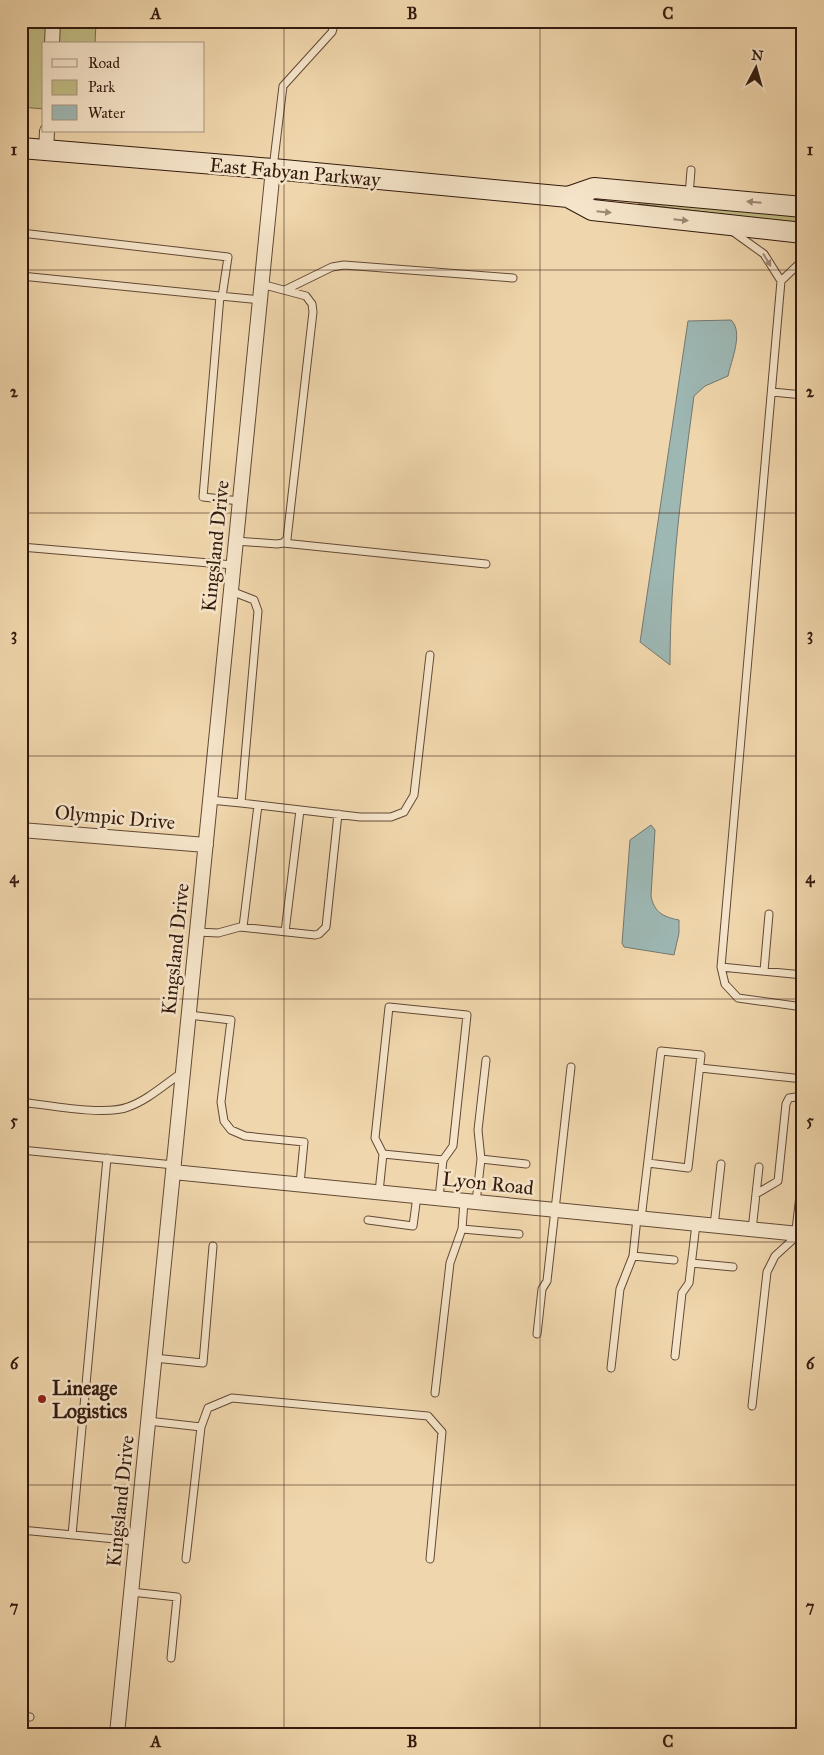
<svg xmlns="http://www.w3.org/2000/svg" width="824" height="1755" viewBox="0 0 824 1755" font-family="'IM FELL Great Primer',serif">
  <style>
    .green { fill: #c1bc84; stroke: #7a6b49 }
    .water { fill: #9db7b3; stroke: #737871 }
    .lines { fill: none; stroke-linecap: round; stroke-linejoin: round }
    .service-casing { stroke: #624936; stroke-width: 9 }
    .minor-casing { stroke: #624936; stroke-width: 16 }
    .secondary-casing { stroke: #331a0e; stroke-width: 22 }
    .service { stroke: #f5e4c9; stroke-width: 7 }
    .minor { stroke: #f5e4c9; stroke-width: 14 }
    .secondary { stroke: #f5e4c9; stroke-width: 20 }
    .oneway { fill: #9e8975 }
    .grid { fill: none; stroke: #331a0e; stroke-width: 1; stroke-opacity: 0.55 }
    .poi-dot { fill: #8f2418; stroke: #f5e4c9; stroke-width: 2 }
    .labels { text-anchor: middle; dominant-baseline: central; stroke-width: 5; stroke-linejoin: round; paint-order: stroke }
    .street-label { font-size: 20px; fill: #331a0e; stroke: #f5e4c9 }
    .poi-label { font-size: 20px; font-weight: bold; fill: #331a0e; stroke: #f5e4c9; text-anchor: start }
    .neatline { fill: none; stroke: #331a0e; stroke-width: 2 }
    .grid-label { font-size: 16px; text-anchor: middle; font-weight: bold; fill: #331a0e }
  </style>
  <rect width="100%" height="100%" fill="#f0d6ac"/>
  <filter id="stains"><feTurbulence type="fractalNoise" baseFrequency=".004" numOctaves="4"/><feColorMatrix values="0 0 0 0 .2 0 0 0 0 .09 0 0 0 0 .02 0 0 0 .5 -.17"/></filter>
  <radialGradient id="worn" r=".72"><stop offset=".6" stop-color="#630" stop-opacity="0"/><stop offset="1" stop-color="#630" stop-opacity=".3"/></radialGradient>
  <path class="green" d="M21,21H96L95,44H44V109L21,107Z
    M639,201L803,215V224L639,204Z"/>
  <path class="water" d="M731,320C744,332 731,361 728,376L705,386L694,396C682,485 670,575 670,665L640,642L688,321Z
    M651,825L655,830L651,896C654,912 663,917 679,920V933L674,955L624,947L622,943L630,840Z"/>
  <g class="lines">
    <g class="service-casing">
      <path id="service" d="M273,168L283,86L332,32L335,21
        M689,196L691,170
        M732,231L764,254L781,281
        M21,233L228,257L222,297
        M803,260L781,281L721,967L725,984L738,998L803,1007
        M21,276L220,296
        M287,289L332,267L344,265L513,278
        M772,392L803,395
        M240,501L203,497L220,296L260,300
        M236,541L277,544L283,543L287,539L313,312L312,304L306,296L261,284
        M283,543L486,564
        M21,547L233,565
        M231,591L254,600L258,611L241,803L360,817H391L404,812L414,795L430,655
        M210,800L241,803
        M243,927L258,805
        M197,932L218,933L240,927L315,935L319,934L326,927L338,814
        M285,932L300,810
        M721,967L803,975
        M764,971L769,914
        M189,1015L231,1020L221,1102L224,1121L231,1130L245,1136L304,1142L300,1184
        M700,1068L803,1079
        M21,1102C46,1105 106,1116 128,1107C148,1100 165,1084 183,1072
        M21,1150L174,1165
        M383,1154L375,1138L389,1007L467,1015L453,1146L443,1160
        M481,1159L478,1130L486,1060
        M379,1192L383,1154L443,1160L439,1198
        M756,1194L778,1181L786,1104L789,1098L803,1096
        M464,1201L462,1229L519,1234
        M476,1202L481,1159L526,1164
        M641,1219L661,1051L701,1055L688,1168L648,1163
        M368,1220L413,1226L417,1196
        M714,1226L721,1164
        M752,1230L759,1167
        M633,1256L674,1260
        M691,1263L733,1267
        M537,1334L542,1289L547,1281L571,1067
        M675,1356L682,1293L689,1283L696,1224
        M154,1358L203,1363L213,1246
        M611,1368L620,1289L633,1256L637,1218
        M435,1393L450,1263L462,1229
        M752,1406L767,1272L775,1256L799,1234L803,1250
        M148,1421L201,1427L186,1559
        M201,1427L208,1408L232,1398L428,1416L442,1432L430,1559
        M21,1530L136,1541
        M72,1535L107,1158
        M131,1592L177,1597L171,1658
        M21,1716L30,1717"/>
    </g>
    <g class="minor-casing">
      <path id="minor" d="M52,44L53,21
        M46,151L47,131
        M21,830L206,845
        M173,1172L799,1234L803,1200
        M117,1734L273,169"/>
    </g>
    <g class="secondary-casing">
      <path id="secondary" d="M21,148L273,169L568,197L592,210L803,233
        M568,197L594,188L803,207"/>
    </g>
    <use href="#service" class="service"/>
    <use href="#minor" class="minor"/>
    <use href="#secondary" class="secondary"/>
  </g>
  <defs><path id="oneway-solid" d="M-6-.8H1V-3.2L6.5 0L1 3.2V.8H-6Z" transform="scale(1.25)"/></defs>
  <g class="oneway">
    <use href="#oneway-solid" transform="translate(754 202) rotate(-175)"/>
    <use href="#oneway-solid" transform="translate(604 212) rotate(6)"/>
    <use href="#oneway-solid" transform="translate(681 220) rotate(6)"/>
    <use href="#oneway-solid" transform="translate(767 260) rotate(59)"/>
  </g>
  <path class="grid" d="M284,21V1734M540,21V1734M21,270H803M21,513H803M21,756H803M21,999H803M21,1242H803M21,1485H803"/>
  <circle class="poi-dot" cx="42" cy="1399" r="5"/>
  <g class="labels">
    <g class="street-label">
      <text transform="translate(295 172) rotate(5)">East Fabyan Parkway</text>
      <text transform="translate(215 546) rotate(-84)">Kingsland Drive</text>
      <text transform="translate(115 817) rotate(5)">Olympic Drive</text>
      <text transform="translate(175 949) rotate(-84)">Kingsland Drive</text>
      <text transform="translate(488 1183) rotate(6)">Lyon Road</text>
      <text transform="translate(120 1501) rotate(-84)">Kingsland Drive</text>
    </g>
    <g class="poi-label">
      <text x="52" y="1388">Lineage<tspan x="52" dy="23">Logistics</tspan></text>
    </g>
  </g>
  <rect width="824" height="1755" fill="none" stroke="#f0d6ac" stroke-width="55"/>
  <rect x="42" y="42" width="162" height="90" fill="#f5e4c9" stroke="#a7937e"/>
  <rect x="52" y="59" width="25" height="8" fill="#f5e4c9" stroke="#a7937e"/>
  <text x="88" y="68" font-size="15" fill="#331a0e">Road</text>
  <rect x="52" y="80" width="25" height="15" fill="#c1bc84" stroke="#a7937e"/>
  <text x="88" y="92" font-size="15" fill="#331a0e">Park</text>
  <rect x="52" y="105" width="25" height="15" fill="#9db7b3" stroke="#a7937e"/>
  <text x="88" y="118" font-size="15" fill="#331a0e">Water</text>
  <g transform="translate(756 68) rotate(6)" stroke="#f5e4c9" stroke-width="4" paint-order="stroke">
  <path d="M0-4L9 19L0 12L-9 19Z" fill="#331a0e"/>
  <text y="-8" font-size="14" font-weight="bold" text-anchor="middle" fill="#331a0e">N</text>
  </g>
  <rect x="28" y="28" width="768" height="1700" class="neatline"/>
  <g class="grid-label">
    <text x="156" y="19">A</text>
    <text x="412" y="19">B</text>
    <text x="668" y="19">C</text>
    <text x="14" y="155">1</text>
    <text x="810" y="155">1</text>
    <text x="14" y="397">2</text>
    <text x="810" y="397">2</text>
    <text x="14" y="640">3</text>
    <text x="810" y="640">3</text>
    <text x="14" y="883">4</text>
    <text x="810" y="883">4</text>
    <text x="14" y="1126">5</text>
    <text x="810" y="1126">5</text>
    <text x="14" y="1369">6</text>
    <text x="810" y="1369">6</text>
    <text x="14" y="1612">7</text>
    <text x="810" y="1612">7</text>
    <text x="156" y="1747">A</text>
    <text x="412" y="1747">B</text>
    <text x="668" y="1747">C</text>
  </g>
  <rect width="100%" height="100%" filter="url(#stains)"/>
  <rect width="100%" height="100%" fill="url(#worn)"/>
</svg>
